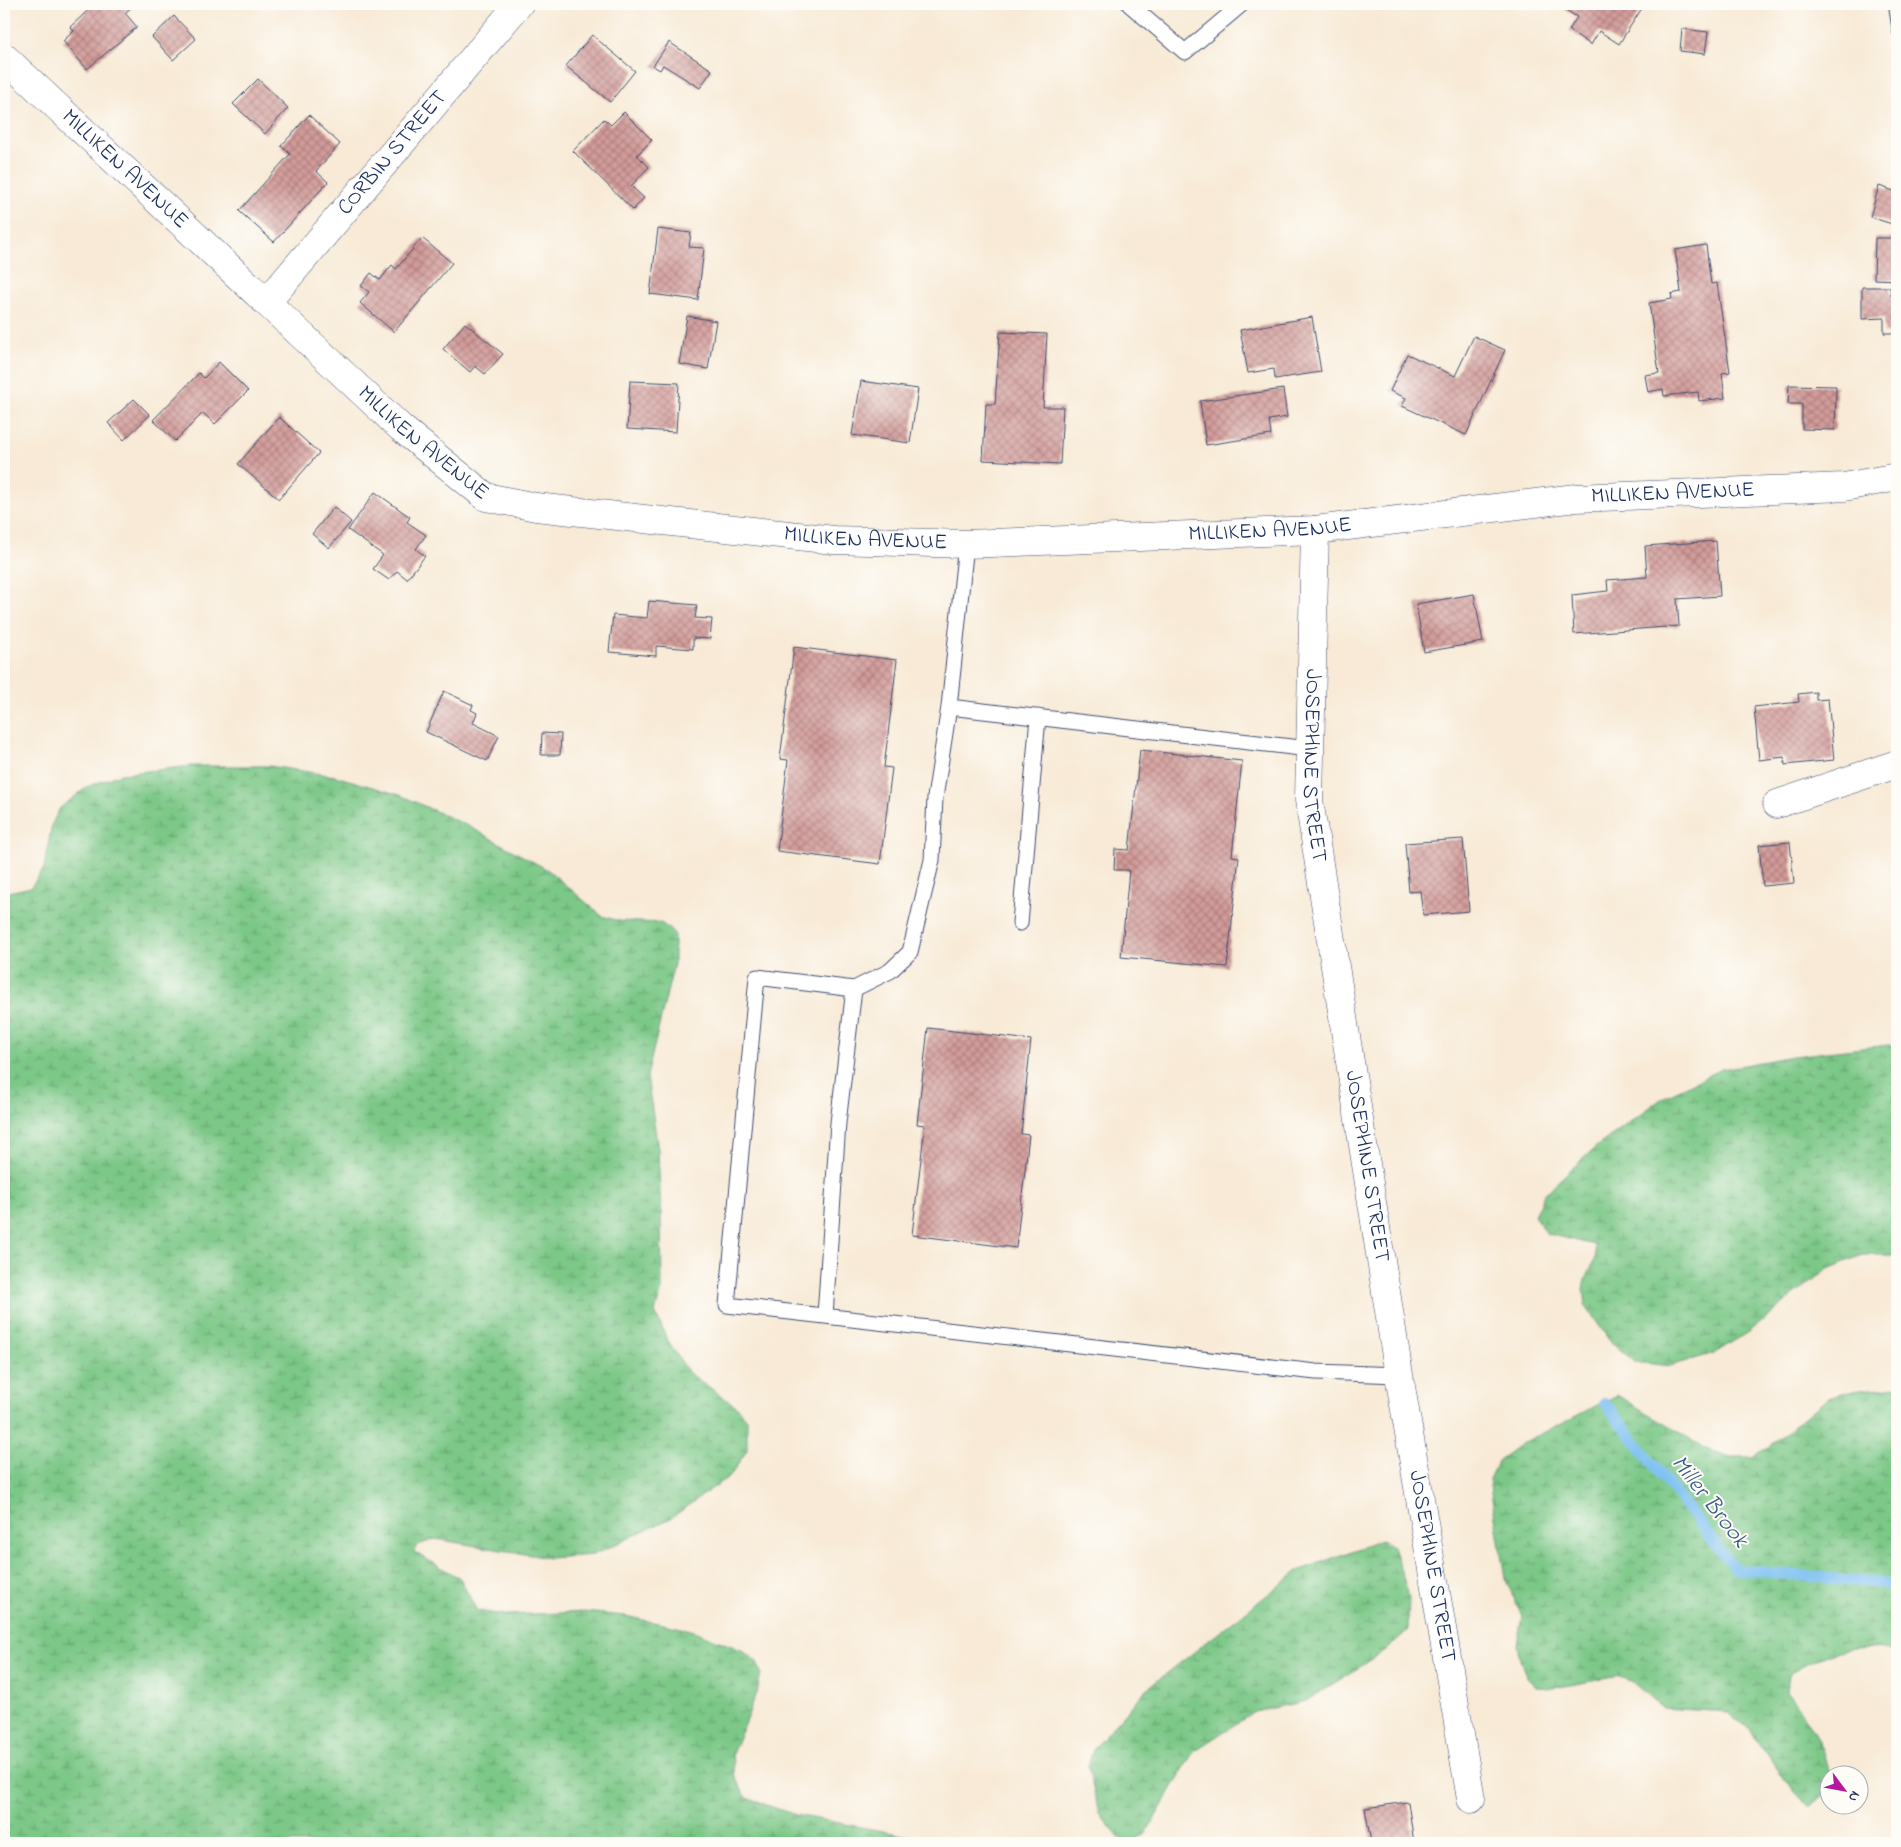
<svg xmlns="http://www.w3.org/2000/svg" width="1901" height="1847" viewBox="0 0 1901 1847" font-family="'Indie Flower',sans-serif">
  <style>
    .wetland { fill: url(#wetland-marsh); stroke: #4c7c72 }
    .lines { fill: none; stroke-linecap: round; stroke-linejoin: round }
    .stream { stroke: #7cbff2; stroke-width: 11 }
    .building { fill: url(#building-cross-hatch) }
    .service-casing { stroke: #3c4b70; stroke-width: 17 }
    .minor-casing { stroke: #3c4b70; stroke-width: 29 }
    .service { stroke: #fff; stroke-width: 15 }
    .minor { stroke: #fff; stroke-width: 28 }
    .labels { text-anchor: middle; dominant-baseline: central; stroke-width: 4; stroke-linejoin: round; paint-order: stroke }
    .street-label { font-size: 22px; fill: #1b2f5e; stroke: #fdfcf7 }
    .water-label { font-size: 24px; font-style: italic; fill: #385a8a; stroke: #fdfcf7 }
  </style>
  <defs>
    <pattern id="wetland-marsh" width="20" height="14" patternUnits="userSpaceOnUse" patternTransform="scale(1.25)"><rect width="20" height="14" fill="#7cc887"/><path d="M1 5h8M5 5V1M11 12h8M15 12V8" fill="none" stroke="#65a372"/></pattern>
    <pattern id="building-cross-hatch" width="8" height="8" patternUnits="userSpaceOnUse" patternTransform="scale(1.25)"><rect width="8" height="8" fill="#d39b99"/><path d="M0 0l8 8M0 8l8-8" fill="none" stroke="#aa7f80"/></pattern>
  </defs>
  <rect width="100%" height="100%" fill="#fdfcf7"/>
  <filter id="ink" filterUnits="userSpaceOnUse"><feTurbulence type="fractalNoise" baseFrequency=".02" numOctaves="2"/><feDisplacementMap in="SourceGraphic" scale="10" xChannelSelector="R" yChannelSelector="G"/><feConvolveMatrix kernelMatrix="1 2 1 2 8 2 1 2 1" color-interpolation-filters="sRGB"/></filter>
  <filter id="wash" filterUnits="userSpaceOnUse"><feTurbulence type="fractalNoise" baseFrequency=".0096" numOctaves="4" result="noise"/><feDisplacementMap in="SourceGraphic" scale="20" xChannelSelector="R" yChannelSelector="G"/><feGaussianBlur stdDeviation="1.12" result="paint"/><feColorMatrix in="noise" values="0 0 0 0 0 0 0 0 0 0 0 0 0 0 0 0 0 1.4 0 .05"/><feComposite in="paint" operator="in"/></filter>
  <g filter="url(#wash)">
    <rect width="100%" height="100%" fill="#f8ead6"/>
    <path class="wetland" d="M191,766H269L335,776L400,795L470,827L548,870L602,916L619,921L661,923L674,933V964L647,1076L658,1149L661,1212L662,1290L655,1312L668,1342L689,1373L736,1406L747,1419V1450L731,1475L671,1518L593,1555L549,1558L435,1539L418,1545L414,1552L460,1578L477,1611L505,1615L585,1612L625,1616L691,1630L742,1650L757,1662L761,1673L757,1693L732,1754L735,1777L746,1798L796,1815L915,1837L939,1843H4V893L31,887L44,868L52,824L60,808L87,787L121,774Z
      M1897,1044V1255H1862L1826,1270L1748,1332L1715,1353L1670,1366L1635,1362L1609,1340L1585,1305L1583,1288L1596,1255L1595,1245L1547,1234L1534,1215L1545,1193L1597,1146L1664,1097L1722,1069L1793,1056Z
      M1897,1386V1652C1856,1640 1824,1653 1789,1674L1787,1693C1809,1721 1822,1739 1830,1774H1828L1823,1796L1811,1807L1793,1791L1750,1730L1729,1712L1663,1708L1632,1681L1620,1676L1554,1688L1536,1687L1527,1678L1520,1660L1517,1645L1522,1616L1505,1578L1489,1480L1498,1461L1521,1444L1617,1395L1707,1449L1731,1457H1751L1769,1447L1828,1398L1853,1391Z
      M1381,1540L1393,1546L1409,1596L1408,1630L1385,1651L1306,1701L1254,1712L1194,1751L1145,1835L1130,1841L1120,1839L1099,1813L1088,1767L1093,1749L1148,1688L1298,1571Z"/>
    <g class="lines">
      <path class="stream" d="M1605,1403L1735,1569L1897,1585"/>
    </g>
    <g id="blocks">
      <path class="building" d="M95,4H135L125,13L137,27L87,69L63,41L74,31L70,27Z
        M1560,4H1636L1642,8L1619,44L1599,31L1591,45L1569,30L1577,17L1559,6Z
        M1888,4H1897V35H1893Z
        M174,16L196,39L173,60L152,37Z
        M1682,29L1708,32L1705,54L1680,51Z
        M592,35L635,71L610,102L566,66Z
        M669,42L712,70L700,88L663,65L660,70L653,66Z
        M258,79L288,108L265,134L233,104Z
        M624,112L652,140L637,155L649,167L631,186L644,198L633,210L573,151L604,119L611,125Z
        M309,115L340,144L316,171L328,182L274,242L239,211L290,154L281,146Z
        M1879,186L1897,192V204L1892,224L1870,217Z
        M658,229L691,233L689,247L704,248L698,300L650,294Z
        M422,238L452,263L394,332L360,303L369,292L361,286L371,273L380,280L392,265L396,269Z
        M1875,238H1897V280L1874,279Z
        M1706,245L1711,284L1717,283L1730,372L1722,373L1725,398L1699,401L1698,392L1664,396L1663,389L1648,392L1645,375L1659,373L1649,303L1672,299L1671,294L1681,292L1675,250Z
        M1862,287H1890L1891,295H1897V333H1884V318L1862,319Z
        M687,316L716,321L708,369L679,364Z
        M1312,317L1321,372L1275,379L1274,369L1248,373L1240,330Z
        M465,323L503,354L485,374L475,366L470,372L443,349Z
        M1000,332L1047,334L1043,407H1063L1060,464L983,460L986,404H995Z
        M1474,336L1505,350L1466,435L1402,406L1406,398L1390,391L1407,354L1455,376Z
        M219,362L248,391L215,424L203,413L175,441L153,420L199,373L204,378Z
        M630,381L679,383L676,432L627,429Z
        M861,381L918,389L910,443L852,435Z
        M1789,385L1836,386L1835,430L1802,429V404H1788Z
        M1283,389L1287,417L1269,420L1271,435L1206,445L1200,401Z
        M134,399L150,415L124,440L108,423Z
        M279,417L319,453L279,499L238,464Z
        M375,492L410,517L407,522L426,535L416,549L425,556L407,579L397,571L389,580L373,569L383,555L348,530Z
        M334,507L351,522L329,548L312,534Z
        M1716,541L1720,596L1677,599L1679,626L1574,634L1572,595L1608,591L1607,580L1647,577L1645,546Z
        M1474,594L1483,642L1424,652L1416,604Z
        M649,601L697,605L695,618L712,619L710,639L693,638V649L656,646V656L609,652L613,615L647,618Z
        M794,647L897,660L884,767L892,768L880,864L777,851L788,760L780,759Z
        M444,691L473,705L471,710L477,713L473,723L499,736L487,761L426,732Z
        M1816,692V700L1828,699L1834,760L1785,765L1784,757L1759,760L1754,707L1799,702L1798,694Z
        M542,733L561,734L560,755H541Z
        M1140,750L1242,761L1232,856L1239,857L1227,967L1121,957L1129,870H1114L1115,849L1129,850Z
        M1463,839L1469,911L1423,915L1420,891L1409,892L1405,843Z
        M1790,842L1794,883L1763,886L1759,845Z
        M928,1028L1031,1040L1021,1134L1029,1135L1016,1248L912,1235L925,1125L917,1124Z
        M1408,1802L1414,1843H1371L1365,1808Z"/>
    </g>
  </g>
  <g filter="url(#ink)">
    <use href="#blocks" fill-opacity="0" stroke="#3c4b70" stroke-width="1"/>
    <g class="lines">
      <g class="service-casing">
        <path id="service" d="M1129,4L1185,52L1242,4
          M949,707L1309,749
          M1020,923L1038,717
          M854,989L757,977L727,1305L1316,1372L1399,1375
          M825,1316L838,1123L854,989L890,971L910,952L932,860L935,798L949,707L966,544"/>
      </g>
      <g class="minor-casing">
        <g id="minor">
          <path id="s1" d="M4,57L401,428L486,497L536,507L834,540L966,544L1315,530L1576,498L1844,487L1897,477"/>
          <path id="s2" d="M267,302L519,4"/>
          <path id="s3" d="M1315,530L1309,800L1399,1375L1471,1799"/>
          <path d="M1777,804L1897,764"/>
        </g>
      </g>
      <use href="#service" class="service"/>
      <use href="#minor" class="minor"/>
    </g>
  </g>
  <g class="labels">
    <g class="street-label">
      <text stroke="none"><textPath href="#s2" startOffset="195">CORBIN STREET</textPath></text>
      <text stroke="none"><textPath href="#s1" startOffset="165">MILLIKEN AVENUE</textPath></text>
      <text stroke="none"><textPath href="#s1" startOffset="570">MILLIKEN AVENUE</textPath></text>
      <text stroke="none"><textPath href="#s1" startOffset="1845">MILLIKEN AVENUE</textPath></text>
      <text stroke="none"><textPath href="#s1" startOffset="1440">MILLIKEN AVENUE</textPath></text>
      <text stroke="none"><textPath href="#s1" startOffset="1035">MILLIKEN AVENUE</textPath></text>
      <text stroke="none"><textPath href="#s3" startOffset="236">JOSEPHINE STREET</textPath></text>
      <text stroke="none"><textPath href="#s3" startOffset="641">JOSEPHINE STREET</textPath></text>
      <text stroke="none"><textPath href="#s3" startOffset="1046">JOSEPHINE STREET</textPath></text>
    </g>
    <g class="water-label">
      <text transform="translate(1709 1502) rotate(52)">Miller Brook</text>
    </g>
  </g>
  <rect width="1901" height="1847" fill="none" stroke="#fdfcf7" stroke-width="20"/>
  <g transform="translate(1844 1790) rotate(122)"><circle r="24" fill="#fdfcf7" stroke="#a3aaba"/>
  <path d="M0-4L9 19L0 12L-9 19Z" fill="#b5179e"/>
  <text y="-8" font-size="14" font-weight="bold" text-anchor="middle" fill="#1b2f5e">N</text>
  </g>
</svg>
